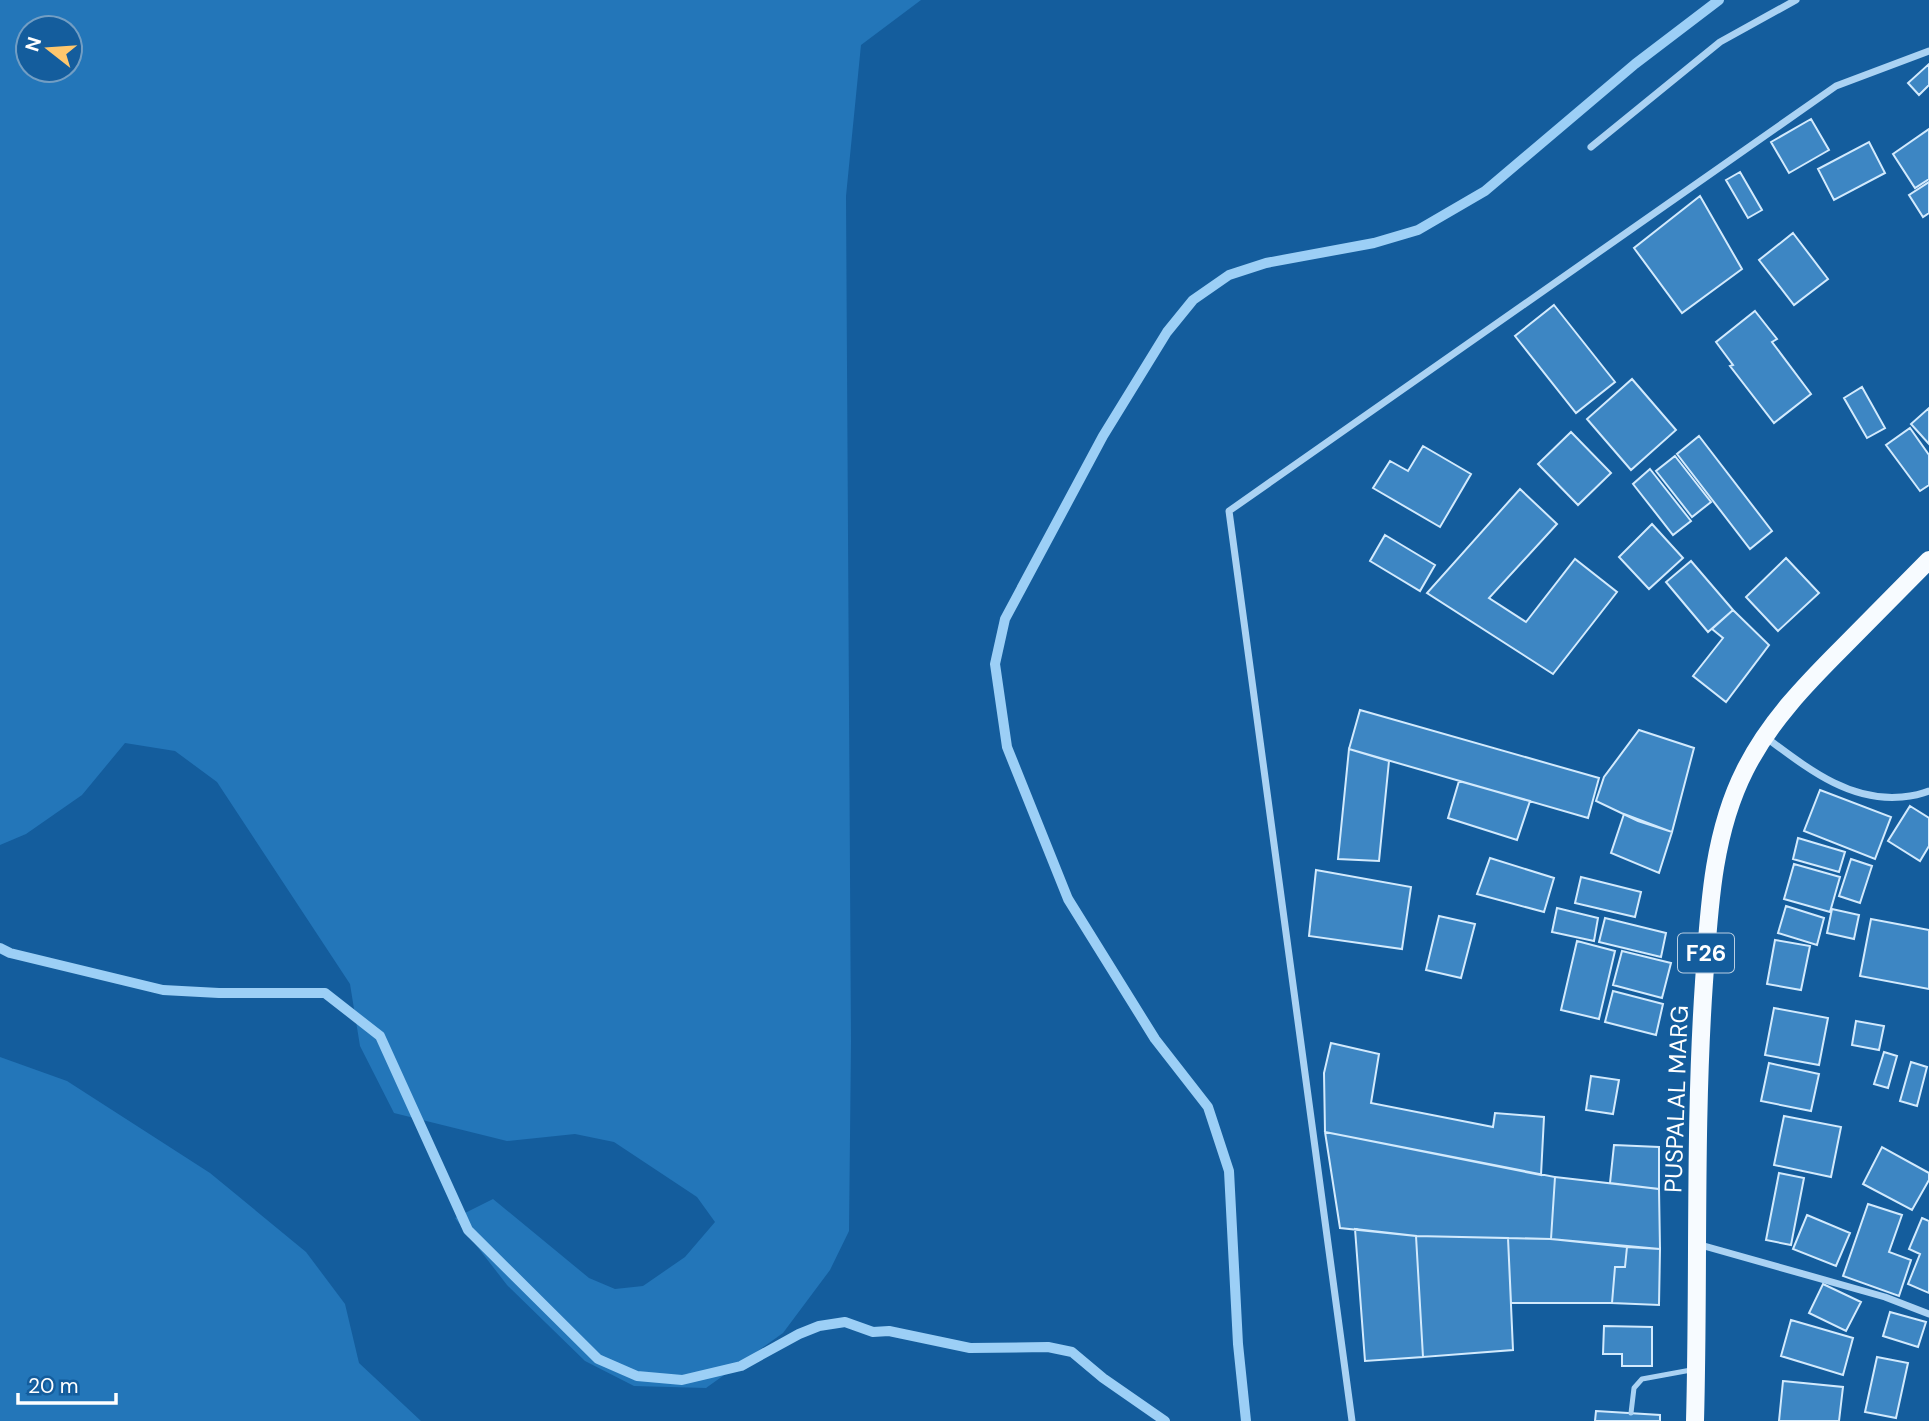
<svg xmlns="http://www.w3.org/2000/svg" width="1929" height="1421" viewBox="0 0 1929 1421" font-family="'DM Sans',sans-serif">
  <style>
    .green { fill: #2376b9; fill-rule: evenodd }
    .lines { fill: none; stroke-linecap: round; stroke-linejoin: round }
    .stream { stroke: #9ccff6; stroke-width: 10 }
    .building { fill: #3d86c3; stroke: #d2eafd; stroke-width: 2 }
    .lane { stroke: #aad2f3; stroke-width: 5 }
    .street { stroke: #aad2f3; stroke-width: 7 }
    .primary { stroke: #f7fbff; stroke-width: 18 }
    .labels { text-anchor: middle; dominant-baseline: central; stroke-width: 6; stroke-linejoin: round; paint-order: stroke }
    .shield { fill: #145d9d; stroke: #b8cee2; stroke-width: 2 }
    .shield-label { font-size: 23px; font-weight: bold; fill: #fff }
    .street-label { font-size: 24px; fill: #fff; stroke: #145d9d }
  </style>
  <rect width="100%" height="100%" fill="#145d9d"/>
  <path class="green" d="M0,0H921L861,45L846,196L851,1042L849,1231L830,1270L783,1333L706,1388L634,1386L585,1361L507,1285L455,1218L493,1199L589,1278L615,1289L643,1286L685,1257L715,1222L697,1197L614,1142L575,1134L507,1141L394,1113L360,1046L350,984L217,782L175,751L125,743L82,795L26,834L0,845ZM70,28V70H28V28Z
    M0,1057L67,1081L210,1173L306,1252L345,1304L359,1363L421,1421H0Z"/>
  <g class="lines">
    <path class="stream" d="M0,948L10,953L163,990L219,993H325L380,1036L468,1230L598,1359L637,1376L682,1380L741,1366L799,1334L819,1326L845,1322L873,1332L889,1331L970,1348L1048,1347L1072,1352L1103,1378L1165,1421
      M1246,1421L1238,1344L1229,1171L1208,1107L1155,1039L1068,899L1007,747L995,664L1005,619L1103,436L1167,332L1193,300L1229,275L1266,263L1374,243L1418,230L1485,191L1635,64L1719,0"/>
  </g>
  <path class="building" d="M1929,64V85L1919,95L1908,83Z
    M1811,119L1829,150L1789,173L1771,142Z
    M1929,129V179L1915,188L1893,154Z
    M1869,142L1885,173L1834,200L1818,169Z
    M1740,172L1762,210L1748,218L1726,180Z
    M1929,182V213L1923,217L1909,195Z
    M1700,196L1742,269L1682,313L1634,248Z
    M1793,233L1828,279L1794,305L1759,260Z
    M1554,305L1615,382L1576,413L1515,336Z
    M1755,311L1777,339L1772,342L1811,394L1774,423L1730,366L1733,365L1716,342Z
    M1632,379L1676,430L1631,470L1587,419Z
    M1862,387L1885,428L1867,438L1844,398Z
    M1929,408V444L1911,424Z
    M1910,428L1929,455V485L1920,491L1886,445Z
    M1571,432L1611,473L1578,505L1538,464Z
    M1699,436L1772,531L1750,549L1677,454Z
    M1423,446L1471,474L1440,527L1373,488L1390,461L1408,471Z
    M1675,456L1711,502L1692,517L1656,471Z
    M1650,469L1691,521L1673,535L1633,484Z
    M1520,489L1557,524L1489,598L1526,622L1575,559L1617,592L1553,674L1427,593Z
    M1652,524L1683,558L1649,589L1619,557Z
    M1385,535L1435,565L1420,591L1370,561Z
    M1786,558L1819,593L1778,631L1746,597Z
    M1691,561L1733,610L1708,632L1666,582Z
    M1733,610L1769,645L1726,702L1693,676L1723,638L1712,629Z
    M1360,710L1599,778L1588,818L1349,749Z
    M1639,730L1694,748L1672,832L1638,821L1596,801L1604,777Z
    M1349,749L1389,761L1379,861L1338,859Z
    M1459,781L1530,801L1517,840L1448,818Z
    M1820,790L1891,817L1875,859L1804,831Z
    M1910,806L1929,818V846L1920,861L1888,841Z
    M1624,814L1672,832L1659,873L1611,853Z
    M1798,838L1845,852L1839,872L1793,859Z
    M1490,858L1554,878L1544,912L1477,894Z
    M1851,859L1872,866L1860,903L1839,896Z
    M1794,864L1840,877L1830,912L1784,899Z
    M1316,870L1411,887L1402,949L1309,936Z
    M1581,877L1641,892L1635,917L1575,903Z
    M1786,906L1824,918L1817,945L1778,933Z
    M1557,908L1598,918L1594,941L1552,932Z
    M1832,909L1859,915L1854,939L1827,933Z
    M1439,916L1475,924L1461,978L1426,970Z
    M1605,918L1666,933L1661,957L1599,942Z
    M1871,919L1929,930V989L1860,976Z
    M1775,940L1810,946L1801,990L1767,984Z
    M1577,941L1615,951L1599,1019L1561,1010Z
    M1622,951L1671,963L1662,998L1613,985Z
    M1613,991L1663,1004L1656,1035L1605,1022Z
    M1774,1008L1828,1018L1819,1065L1765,1055Z
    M1856,1021L1884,1026L1879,1050L1852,1045Z
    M1331,1043L1379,1054L1371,1103L1493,1127L1495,1113L1544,1117L1541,1175L1325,1132L1324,1073Z
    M1884,1052L1897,1056L1888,1088L1874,1084Z
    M1911,1062L1927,1067L1917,1106L1900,1101Z
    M1769,1063L1819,1074L1811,1111L1761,1101Z
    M1591,1076L1619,1080L1613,1114L1586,1110Z
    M1784,1116L1841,1127L1831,1177L1774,1165Z
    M1325,1132L1555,1177L1551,1239L1416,1236L1340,1228Z
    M1614,1145L1659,1147V1189L1610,1183Z
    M1882,1147L1929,1173V1180L1912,1210L1863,1184Z
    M1779,1173L1804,1178L1791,1245L1766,1240Z
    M1555,1177L1659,1189L1660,1249L1551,1239Z
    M1868,1204L1902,1215L1889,1252L1911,1260L1899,1296L1843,1276Z
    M1807,1215L1850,1233L1836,1266L1793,1249Z
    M1922,1218L1929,1221V1293L1908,1284L1920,1254L1909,1249Z
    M1355,1229L1416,1236L1423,1357L1365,1361Z
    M1416,1236L1508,1238L1513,1350L1423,1357Z
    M1508,1238L1551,1239L1627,1247L1625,1267H1615L1612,1303H1511Z
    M1627,1247L1660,1249L1659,1305L1612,1303L1615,1267H1625Z
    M1823,1284L1861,1302L1846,1331L1809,1313Z
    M1890,1312L1926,1322L1918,1347L1883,1336Z
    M1791,1320L1853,1338L1843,1375L1781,1356Z
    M1604,1326L1652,1327V1366H1622V1354H1603Z
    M1877,1357L1908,1363L1896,1418L1865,1412Z
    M1783,1381L1843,1387L1839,1421H1779Z
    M1596,1411L1660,1415V1421H1595Z"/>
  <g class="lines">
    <path class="lane" d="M1631,1413L1634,1388L1642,1379L1691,1370"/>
    <path class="street" d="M1591,147L1720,42L1796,0
      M1764,736C1806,767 1848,802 1902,797C1912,796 1920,795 1929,791
      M1697,1244L1885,1297L1929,1314
      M1352,1421L1229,511L1836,86L1929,51"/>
    <path class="primary" d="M1695,1421C1699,1275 1694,1128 1704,982C1709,911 1712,835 1745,770C1769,722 1806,684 1843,647C1872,618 1900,589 1929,560"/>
  </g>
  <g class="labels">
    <rect class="shield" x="1678" y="933.5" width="56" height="39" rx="5"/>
    <g class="shield-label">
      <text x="1706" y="953">F26</text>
    </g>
    <g class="street-label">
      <text transform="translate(1676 1099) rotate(-88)">PUSPALAL MARG</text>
    </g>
  </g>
  <g transform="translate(49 49) rotate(287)"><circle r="33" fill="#145d9d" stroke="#729ec4" stroke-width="2"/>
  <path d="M0-5L12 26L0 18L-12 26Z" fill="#ffc76d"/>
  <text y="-10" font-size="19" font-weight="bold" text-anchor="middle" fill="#ffffff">N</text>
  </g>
  <path d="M18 1393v10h98v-10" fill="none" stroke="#ffffff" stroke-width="3.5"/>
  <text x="28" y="1393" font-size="21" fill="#ffffff" stroke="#145d9d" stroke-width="5" paint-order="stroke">20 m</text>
</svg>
